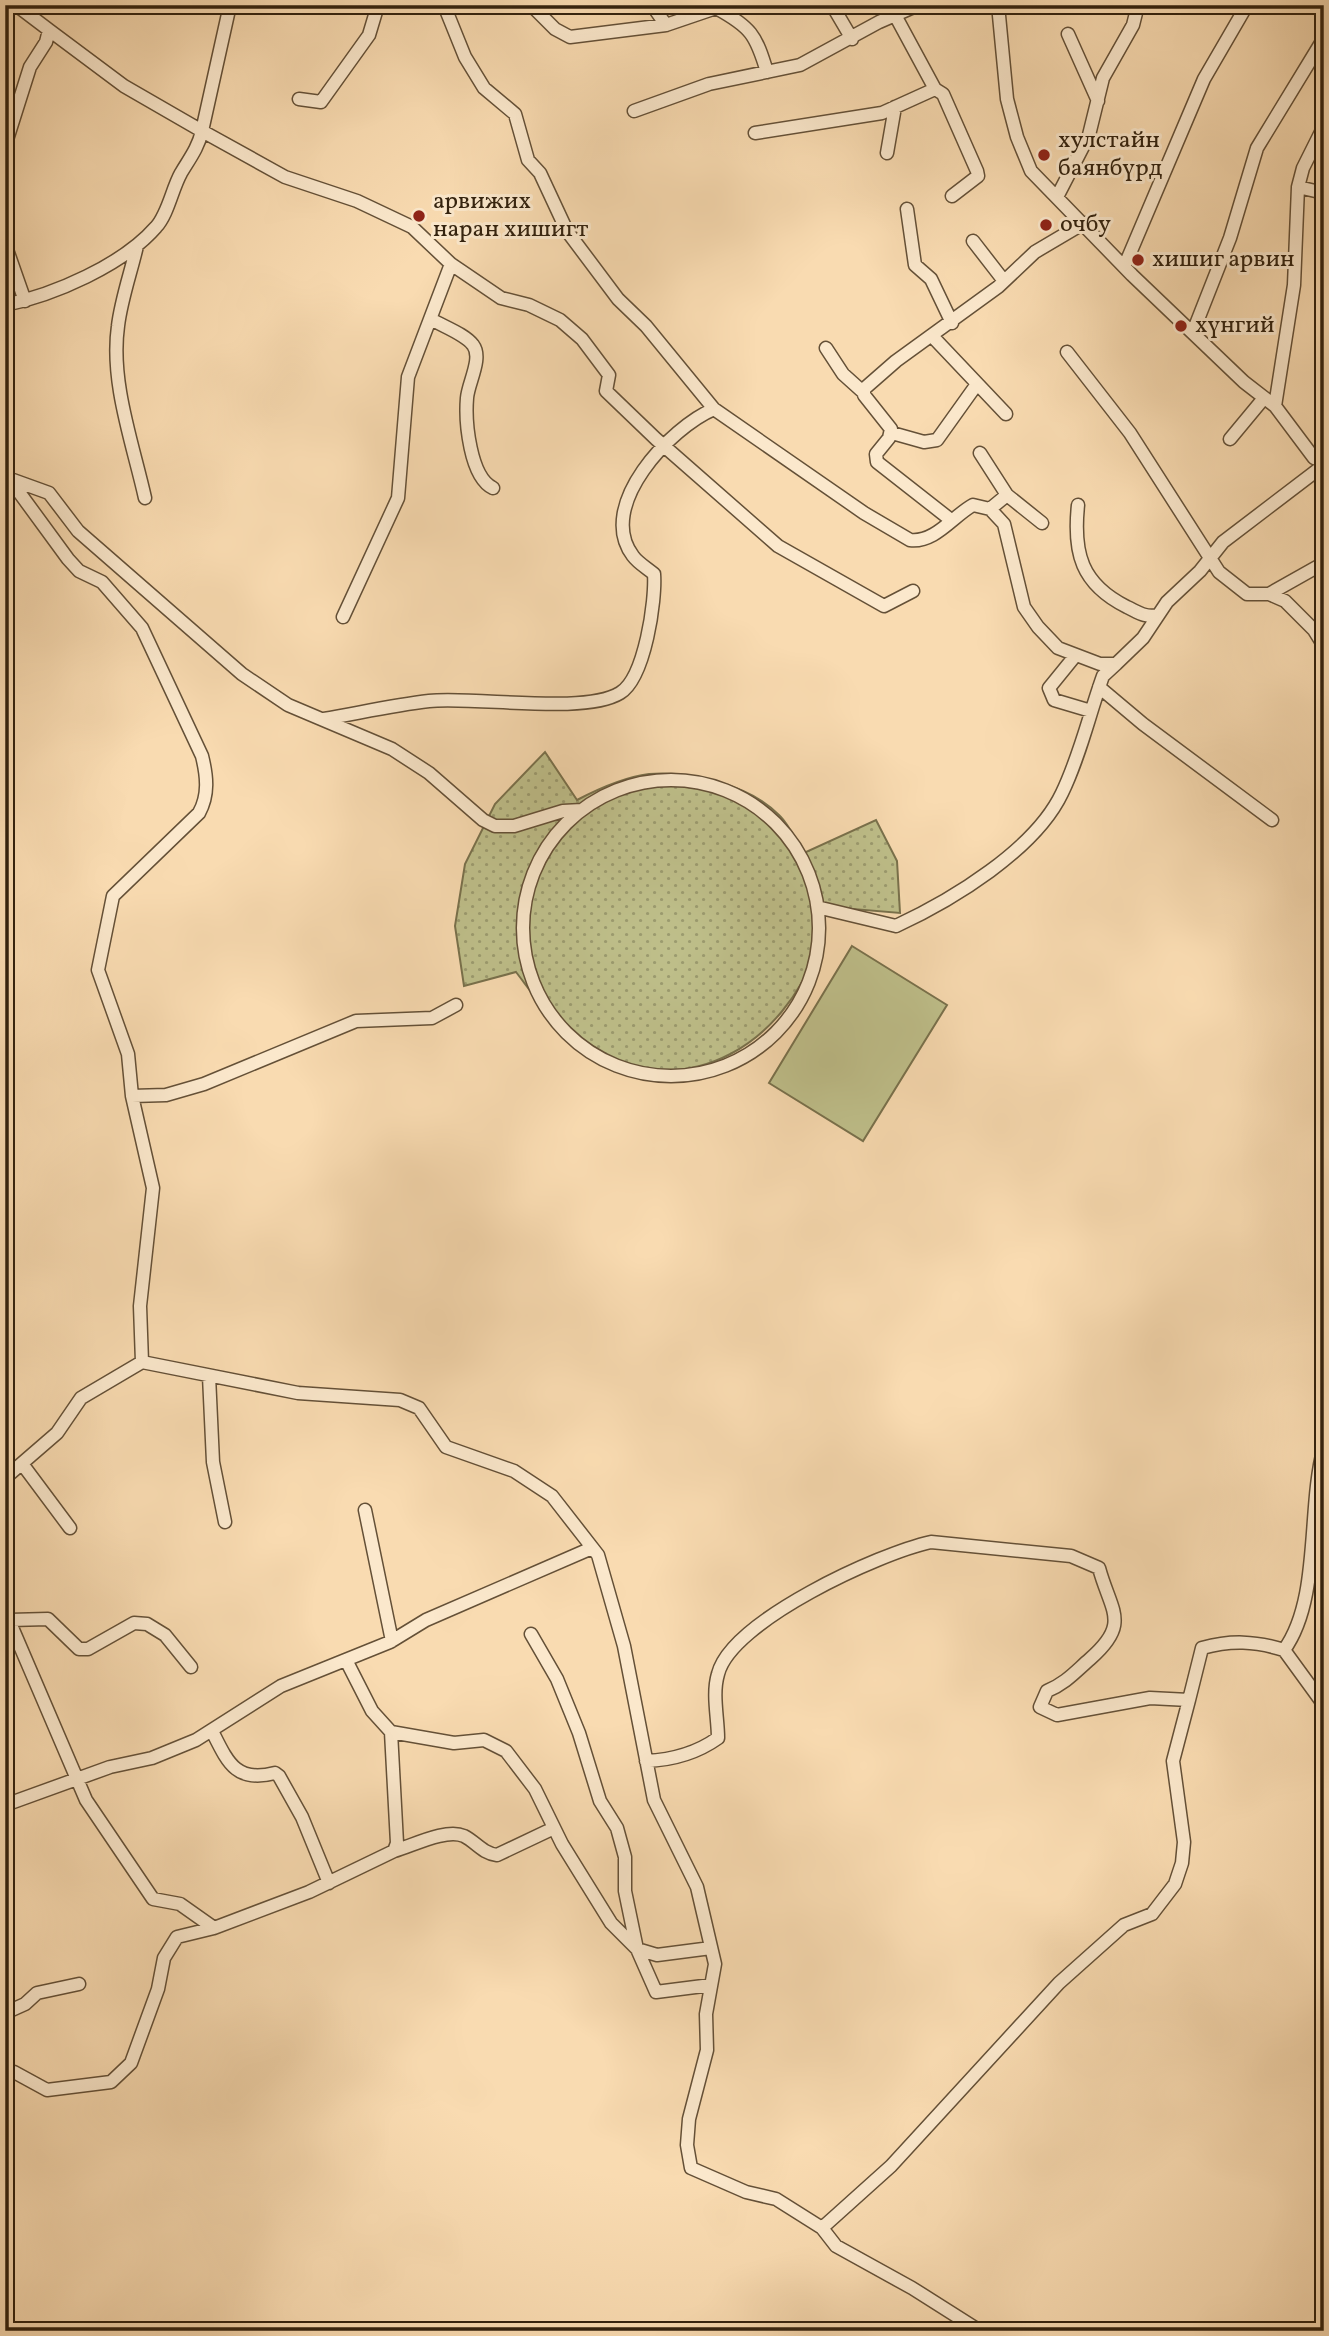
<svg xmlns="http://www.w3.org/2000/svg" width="1329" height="2336" viewBox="0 0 1329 2336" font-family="Vollkorn,serif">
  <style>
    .park { fill: url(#park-dots); stroke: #79714c; stroke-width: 2 }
    .garden { fill: #bfc08b; stroke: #79714c; stroke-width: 2 }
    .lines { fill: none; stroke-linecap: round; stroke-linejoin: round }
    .minor-casing { stroke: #645037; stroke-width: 15 }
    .minor { stroke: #fbe8cc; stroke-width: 12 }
    .poi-dot { fill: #8f2418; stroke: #fbe8cc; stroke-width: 2.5 }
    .labels { text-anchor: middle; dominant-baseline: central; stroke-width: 6; stroke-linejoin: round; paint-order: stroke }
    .poi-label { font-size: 24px; fill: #33220e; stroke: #fbe8cc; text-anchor: start }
  </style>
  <defs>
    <pattern id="park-dots" width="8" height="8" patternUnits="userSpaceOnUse" patternTransform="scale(1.75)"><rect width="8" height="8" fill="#bfc08b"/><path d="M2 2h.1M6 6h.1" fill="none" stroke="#9c9c70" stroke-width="1.8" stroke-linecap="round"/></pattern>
  </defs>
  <rect width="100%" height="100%" fill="#f9dbb1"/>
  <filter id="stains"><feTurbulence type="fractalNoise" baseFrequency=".00286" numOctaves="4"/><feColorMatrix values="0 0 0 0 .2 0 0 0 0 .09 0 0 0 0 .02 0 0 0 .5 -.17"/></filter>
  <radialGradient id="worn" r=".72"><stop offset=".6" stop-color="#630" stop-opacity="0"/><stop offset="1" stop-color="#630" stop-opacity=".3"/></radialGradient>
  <path class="park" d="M545,752L577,800C598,789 625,777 649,774C690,771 751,785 780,816C790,826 796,841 804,853L876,820L897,861L900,913L818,906C818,919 821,937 817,949C784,1042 692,1101 598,1054C562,1037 539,1002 516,972L464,986L455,926L465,864L495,804Z"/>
  <path class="garden" d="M852,946L947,1005L863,1141L769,1083Z"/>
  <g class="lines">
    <g class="minor-casing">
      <path id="minor" d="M230,5L202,131L285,177L357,201L412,227L451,264L408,377L398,498L343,617
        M531,5L555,29L570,37L666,25L716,8C751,27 756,35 767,72
        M652,5L666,25
        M832,5L852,39
        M998,5L1007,99L1017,137L1031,171L1132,275L1244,382L1275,406L1314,458L1324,460
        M1068,34L1098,101
        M935,89L943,94L977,171L978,176L952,196
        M299,99L321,102L369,35L378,5
        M634,111L709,84L800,65L879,22L918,5
        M755,133L882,113L935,89L895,15
        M5,146L30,67L46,42L49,30L16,5
        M887,153L895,107
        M1298,187L1324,193
        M1057,197L1089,135L1103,78L1133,25L1138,5
        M907,209L915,265L931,279L952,323
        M973,241L1004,281
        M5,244L25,301
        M137,246C131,272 121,300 118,326C110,382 133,444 145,498
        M451,264L501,298L529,305L560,320L582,339L609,375L606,391L656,439L778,546L884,606L913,591
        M1125,265L1204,79L1247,5
        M5,305C54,295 123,265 156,227C168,214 172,189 181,173C190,158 198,148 202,131L124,86L49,30
        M431,319C442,326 465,334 473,345C483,358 468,383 467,398C465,422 470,477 493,488
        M1193,332L1230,238L1257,148L1324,38
        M933,337L1006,414
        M826,348L843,374L863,392
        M1067,352L1130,433L1219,572L1247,594H1269L1285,601L1314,630L1324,646
        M1275,406L1294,285L1298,187L1303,168L1324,126
        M714,409L864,513L910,540C935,543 953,516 973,505L990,509L1004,524L1024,607L1038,627L1058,648L1100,664H1116L1143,638L1167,602L1200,571L1223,542L1324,465
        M892,433L924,442L937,440L977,384
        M1230,439L1264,398
        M980,453L1007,495L990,509
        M5,473L68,559L79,571L102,582L142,628L202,756C207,776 209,795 199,813L113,896L98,970L128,1054L132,1096L153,1188L140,1306L142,1362
        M13,480L49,493L78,531L242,674L288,705L392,749L429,773L483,820L495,826H514L563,811L582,810
        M1007,495L1042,523
        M1078,505C1073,553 1081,584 1127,607C1138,612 1145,618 1158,615
        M951,520L877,462L876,454L889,438L891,429L864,395V389L896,361L998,287L1035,252L1084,223
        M1269,594L1324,563
        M1075,656L1049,688L1054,700L1091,711
        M1099,687L1143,724L1272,820
        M324,719C359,713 394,705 429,701C475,696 584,715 620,693C645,678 656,600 654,574C647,568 638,563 633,556C595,506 671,427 714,409L646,326L618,299L567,231L540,173L528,160L515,114L484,88L465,57L444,5
        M523 928a148 148 0 1 1 296 0a148 148 0 1 1-296 0Z
        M821,908L896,926C952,900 1035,850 1062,793C1080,756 1089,715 1103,676L1116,664
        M132,1096L166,1095L204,1084L356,1021L432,1018L456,1005
        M209,1376L213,1462L225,1522
        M23,1465L70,1528
        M5,1478L57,1433L81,1398L142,1362L298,1393L400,1400L419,1408L446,1447L514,1471L552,1496L598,1555L624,1646L654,1800L697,1887L715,1964L706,2014L707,2050L689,2119L687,2145L691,2168L746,2192L776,2199L822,2228L836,2246L912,2288L980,2331
        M365,1510L392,1641
        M5,1611L86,1800L153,1899L180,1904L214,1928L309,1892L394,1851L397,1843L391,1732L372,1711L346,1660
        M10,1620L48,1619L79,1649H88L134,1623L147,1624L165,1635L191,1667
        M531,1634L557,1679L579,1733L600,1801L617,1828L625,1857V1891L637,1949L656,1992L711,1985
        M1284,1650C1321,1599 1307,1508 1324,1447
        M212,1731C228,1763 236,1783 275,1773L279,1776L302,1817L329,1883
        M391,1732L454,1743L484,1740L506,1751L535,1789L562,1844L611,1923L637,1949L657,1955L711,1948
        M646,1761C671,1760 697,1753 718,1738C718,1718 712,1694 718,1674C731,1621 880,1553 931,1542L1071,1556L1099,1568C1111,1612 1131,1623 1090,1659C1075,1672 1066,1683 1047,1691L1040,1707L1057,1715L1150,1698L1189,1700L1202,1648C1231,1640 1255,1641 1284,1650L1324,1705
        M5,1805L110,1767L152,1758L196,1740L281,1686L390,1642L426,1620L592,1548
        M394,1851C412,1846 446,1828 464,1836C476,1842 482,1853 497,1855L554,1828
        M5,2013L25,2004L37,1993L79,1984
        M5,2075L14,2072L47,2090L111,2082L131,2063L158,1989L164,1958L177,1937L214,1928
        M822,2228L891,2166L1059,1983L1124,1925L1152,1914L1175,1884L1182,1863L1184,1842L1173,1761L1189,1700"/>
    </g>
    <use href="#minor" class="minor"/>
  </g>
  <g class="poi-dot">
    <circle cx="1044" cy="155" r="7"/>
    <circle cx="419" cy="216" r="7"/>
    <circle cx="1046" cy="225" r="7"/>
    <circle cx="1138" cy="260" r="7"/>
    <circle cx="1181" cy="326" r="7"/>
  </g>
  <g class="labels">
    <g class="poi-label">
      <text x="1058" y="141">хулстайн<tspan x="1058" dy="28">баянбүрд</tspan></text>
      <text x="433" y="202">арвижих<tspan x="433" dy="28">наран хишигт</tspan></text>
      <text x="1060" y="225">очбу</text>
      <text x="1152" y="260">хишиг арвин</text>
      <text x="1195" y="326">хүнгий</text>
    </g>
  </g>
  <rect width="1329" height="2336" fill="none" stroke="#f9dbb1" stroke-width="28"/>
  <rect x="7" y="7" width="1315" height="2322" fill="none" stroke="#33220e" stroke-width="3.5"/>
  <rect x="14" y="14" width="1301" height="2308" fill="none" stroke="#33220e" stroke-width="2"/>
  <rect width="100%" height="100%" filter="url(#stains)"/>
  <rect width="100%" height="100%" fill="url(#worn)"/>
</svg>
